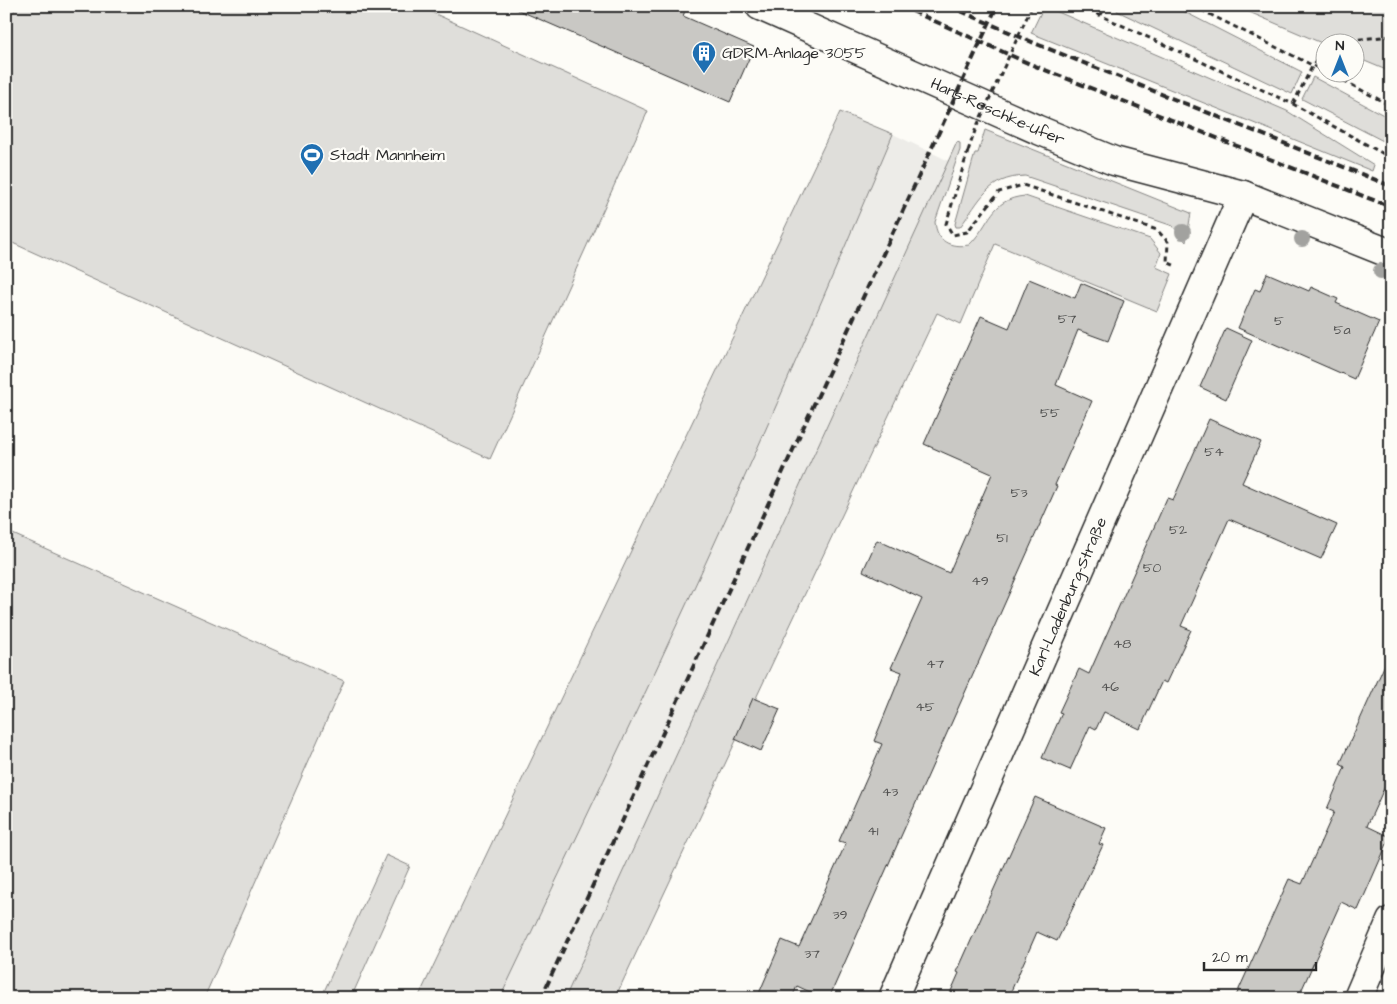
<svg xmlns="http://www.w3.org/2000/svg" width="1397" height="1004" viewBox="0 0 1397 1004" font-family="'Architects Daughter',sans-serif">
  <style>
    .built { fill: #edece8 }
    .green { fill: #dfdeda; stroke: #858482 }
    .building { fill: #c9c8c4; stroke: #2b2b2b }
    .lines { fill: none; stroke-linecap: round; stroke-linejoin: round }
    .street-casing { stroke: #2b2b2b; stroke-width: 31 }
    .path { stroke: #2b2b2b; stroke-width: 3; stroke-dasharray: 5 4; stroke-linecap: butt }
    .street { stroke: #fdfcf7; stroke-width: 28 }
    .rail { stroke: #2b2b2b; stroke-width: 4; stroke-dasharray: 8 4; stroke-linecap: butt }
    .path-bridge { stroke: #2b2b2b; stroke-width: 3; stroke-dasharray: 5 4; stroke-linecap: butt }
    .tree { fill: #a2a29f }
    .labels { text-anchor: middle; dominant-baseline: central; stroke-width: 4.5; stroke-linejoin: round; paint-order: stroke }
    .number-label { font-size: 14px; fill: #525251 }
    .poi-label { font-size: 16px; fill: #2b2b2b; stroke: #fdfcf7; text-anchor: start }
    .street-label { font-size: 16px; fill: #2b2b2b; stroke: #fdfcf7 }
  </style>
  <rect width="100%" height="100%" fill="#fdfcf7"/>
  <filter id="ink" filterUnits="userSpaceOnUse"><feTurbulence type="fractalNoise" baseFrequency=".02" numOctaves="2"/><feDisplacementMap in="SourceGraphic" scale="10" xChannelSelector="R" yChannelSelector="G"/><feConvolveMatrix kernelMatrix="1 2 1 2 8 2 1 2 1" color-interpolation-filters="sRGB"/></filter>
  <g filter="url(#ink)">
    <path class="built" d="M893,134L949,161L565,998H500L705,563L801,349Z"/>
    <path class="green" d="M16,6H418L648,111L490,459L6,240V27Z
      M1044,6L1287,111L1374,165L1372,171L1031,33Z
      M1119,6H1173L1302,72L1292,94L1117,11Z
      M1235,6H1391V72L1355,57L1354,42L1324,44Z
      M1313,77L1391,119V145L1302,99Z
      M840,112L893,134C832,277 771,421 706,562C639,708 569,853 500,998H418Z
      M985,130L1191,213L1186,242L1173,226L1025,176C987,178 981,199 960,227H956L955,224L975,153H978Z
      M957,142L960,143V150L935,222C937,242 950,248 969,245C991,224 990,199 1025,196L1150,239L1161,253L1156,267L1172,274L1157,311L995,244L961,324L937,313L615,998H565Z
      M6,531L344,681L204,998H6Z
      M386,855L410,866L351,998H321Z"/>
    <path class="building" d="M509,6H687L683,16L754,47L730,102Z
      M1267,273L1309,291L1311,287L1338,299L1336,303L1379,322L1354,379L1238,328L1255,289L1260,291Z
      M1029,279L1075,298L1081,283L1124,301L1108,341L1078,330L1056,385L1092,401L1055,485L1057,486L829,998H823L797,986L792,998H757L782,940L799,947L846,843L839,841L882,744L874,741L902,672L891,668L922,599L863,571L877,540L949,573L992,474L924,444L981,316L1009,328Z
      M1226,328L1252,340L1226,399L1200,387Z
      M1209,419L1261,442L1242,483L1337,525L1321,559L1229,519L1181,626L1191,630L1166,683L1162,681L1140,729L1104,712L1096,729L1090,726L1070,770L1042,758L1062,713L1059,712L1079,669L1089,674L1167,498L1173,500Z
      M1391,651V773L1367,826L1390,837L1358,910L1341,902L1298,998H1235L1289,879L1302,884L1334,812L1327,809L1345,767L1340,764Z
      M753,698L780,709L761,751L735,739Z
      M1035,797L1106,828L1099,844L1103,845L1057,941L1037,932L1008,998H948L959,973L957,972Z"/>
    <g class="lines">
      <g class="street-casing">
        <g id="street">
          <path id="s1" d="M760,6L1036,129L1114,161L1243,195L1391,254"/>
          <path id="s2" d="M893,998L1243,195"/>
          <path d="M1358,998L1391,921"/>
        </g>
      </g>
      <path class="path" d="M1080,6L1293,104L1391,158
        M1193,6L1324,71
        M1101,15L1105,6
        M1332,42L1391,36
        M1328,72L1391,106
        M1293,104L1313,65L1324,51
        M968,151L946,224L953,235L967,232L999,192L1023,185L1157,230L1168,242L1167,262L1176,266"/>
      <use href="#street" class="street"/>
      <path class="rail" d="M901,6L1030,64L1391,207
        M949,6L1039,45L1391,186
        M541,998L997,6"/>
      <path class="path-bridge" d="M968,151L976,128L1032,6"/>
    </g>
    <g class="tree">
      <circle cx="1183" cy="232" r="8"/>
      <circle cx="1302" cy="239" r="8"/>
      <circle cx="1381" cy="271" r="8"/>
    </g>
  </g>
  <defs>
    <g id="building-pin" transform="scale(1.25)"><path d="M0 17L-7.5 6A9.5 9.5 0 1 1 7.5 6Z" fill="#1f6fb2" stroke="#fdfcf7"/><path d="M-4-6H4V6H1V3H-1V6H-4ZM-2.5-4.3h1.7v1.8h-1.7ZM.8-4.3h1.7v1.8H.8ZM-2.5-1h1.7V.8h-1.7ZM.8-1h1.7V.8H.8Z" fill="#fff"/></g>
    <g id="stadium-pin" transform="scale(1.25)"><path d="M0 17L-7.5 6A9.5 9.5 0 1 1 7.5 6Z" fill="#1f6fb2" stroke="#fdfcf7"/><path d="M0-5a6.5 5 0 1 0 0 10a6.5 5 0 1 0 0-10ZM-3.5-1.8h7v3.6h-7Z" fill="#fff"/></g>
  </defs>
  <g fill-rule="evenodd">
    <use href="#building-pin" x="704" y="53"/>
    <use href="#stadium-pin" x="312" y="155"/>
  </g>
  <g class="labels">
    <g class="number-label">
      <text x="1067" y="319">57</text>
      <text x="1279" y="321">5</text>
      <text x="1342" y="330">5a</text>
      <text x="1050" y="413">55</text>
      <text x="1214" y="452">54</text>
      <text x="1019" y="493">53</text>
      <text x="1178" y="530">52</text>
      <text x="1002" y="538">51</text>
      <text x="1152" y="568">50</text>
      <text x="980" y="581">49</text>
      <text x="1122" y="644">48</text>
      <text x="935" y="664">47</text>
      <text x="1110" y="687">46</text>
      <text x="925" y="707">45</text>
      <text x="890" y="792">43</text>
      <text x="873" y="831">41</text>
      <text x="840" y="915">39</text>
      <text x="812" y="954">37</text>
    </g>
    <g class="poi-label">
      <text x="722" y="53">GDRM-Anlage 3055</text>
      <text x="330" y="155">Stadt Mannheim</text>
    </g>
    <g class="street-label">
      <text stroke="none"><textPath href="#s1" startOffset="260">Hans-Reschke-Ufer</textPath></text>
      <text stroke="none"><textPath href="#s2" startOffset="438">Karl-Ladenburg-Straße</textPath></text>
    </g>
  </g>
  <rect width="1397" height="1004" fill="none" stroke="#fdfcf7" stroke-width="25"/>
  <rect x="12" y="12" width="1372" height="979" fill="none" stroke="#2b2b2b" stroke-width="2" filter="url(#ink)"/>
  <g transform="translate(1340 58)"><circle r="24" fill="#fdfcf7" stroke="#a9a8a5"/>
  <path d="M0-4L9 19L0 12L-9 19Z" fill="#1f6fb2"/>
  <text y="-8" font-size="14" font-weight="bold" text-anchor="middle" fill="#2b2b2b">N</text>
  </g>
  <path d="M1204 962v8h112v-8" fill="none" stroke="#2b2b2b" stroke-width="2.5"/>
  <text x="1212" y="962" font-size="15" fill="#2b2b2b" stroke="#fdfcf7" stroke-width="4" paint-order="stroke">20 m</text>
</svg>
